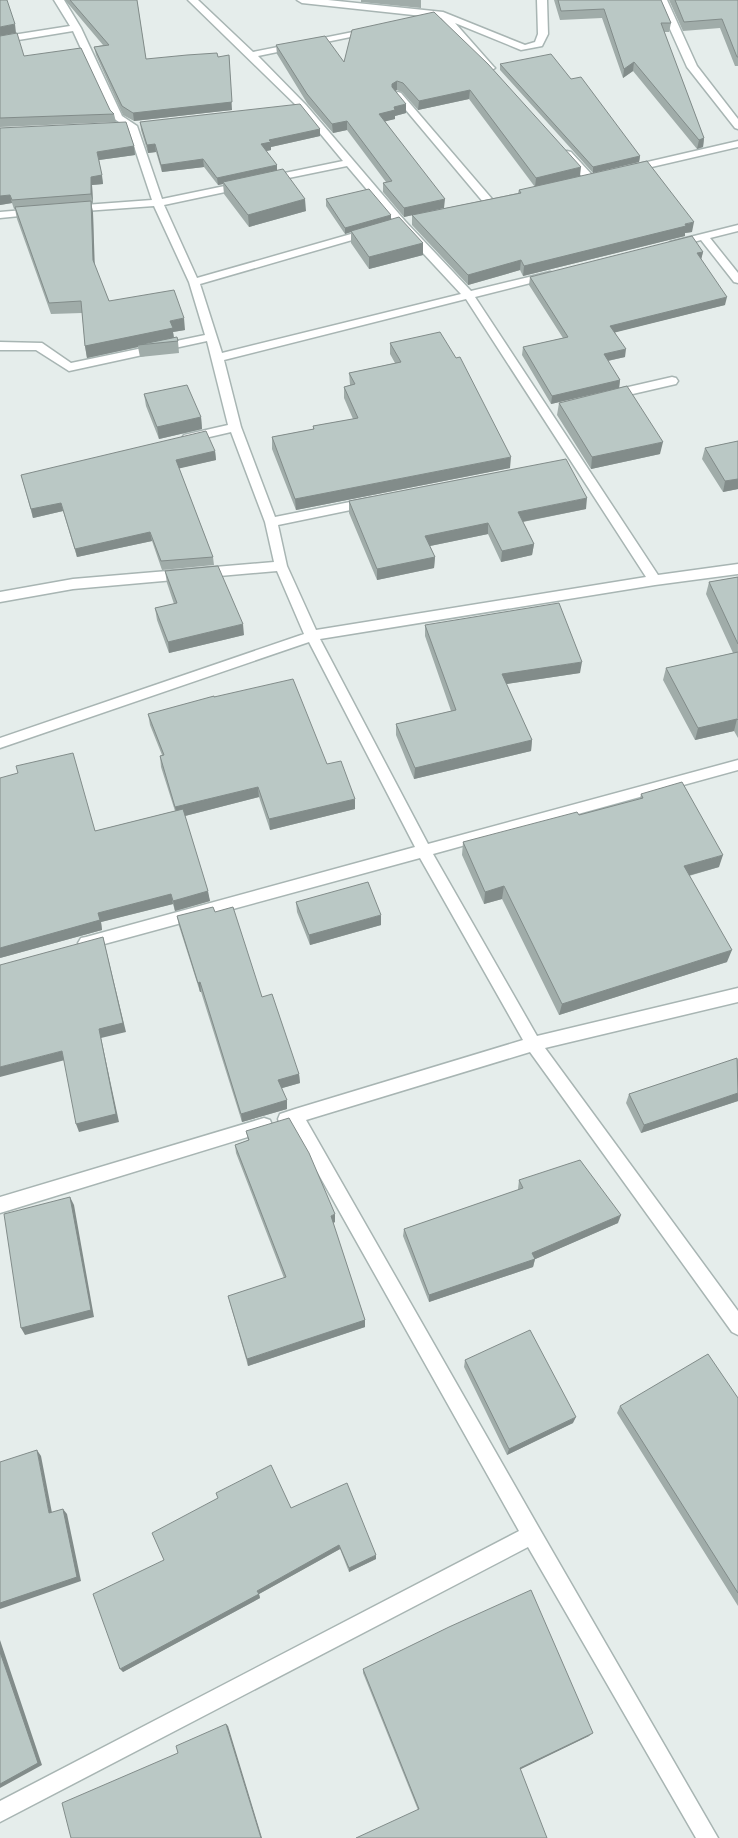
<svg xmlns="http://www.w3.org/2000/svg" width="738" height="1838" viewBox="0 0 738 1838" font-family="'Nunito Sans',sans-serif">
  <style>
    .lines { fill: none; stroke-linecap: round; stroke-linejoin: round }
    .minor-casing { stroke: #a8b5b3; stroke-width: 3 }
    .minor { fill: #fff; fill-rule: evenodd }
    .wall { fill: #a0aca9 }
    .shaded-wall { fill: #828c8a }
    .building { fill: #bac8c5; stroke: #828c8a }
  </style>
  <rect width="100%" height="100%" fill="#e5edeb"/>
  <g class="lines">
    <g class="minor-casing">
      <path id="minor" d="M54,0H64L81,28L122,116L137,126L162,199L244,182L249,185L244,188L164,205L197,278L365,230L369,229L374,232L373,234L200,284L222,353L461,294L397,225L347,166L269,182L265,181V177L343,161L300,109L188,0H198L253,52L373,28L375,30L370,33L258,56L306,105L405,221L471,291L550,272L554,273L555,275L554,277L475,297L658,575L738,564V574L655,585L320,639L428,844L738,760V770L433,854L537,1036L738,988V1002L545,1048L738,1311V1335L732,1332L530,1052L306,1120L539,1528L718,1838H696L528,1547L0,1822V1801L519,1531L291,1125L286,1126L280,1124L278,1119L280,1114L295,1109L523,1040L420,858L86,949L81,948L78,943L81,938L86,937L415,847L309,642L0,748V738L304,634L277,571L73,589L0,602V592L73,579L274,562L265,522L231,432L188,442L182,438L184,435L228,425L207,341L69,371L36,350H0V342L42,343L71,363L205,335L189,282L154,206L71,212L66,209L71,206L152,200L128,128L113,118L73,31L0,43V37L70,26ZM466,299L646,577L316,630L287,566L278,525L370,506L376,502L370,498L275,517L241,427L224,360Z
        M297,0H328L443,12L525,45L535,42L538,34L537,0H547L548,34L542,46L521,50L455,23L493,66L495,68L490,71L487,70L441,18L302,3Z
        M657,0H667L697,66L738,119V129L735,128L687,67Z
        M398,92L401,93L492,199L493,201L492,203H484L395,97L393,95Z
        M738,141V147L630,172L625,169L630,166Z
        M567,151L571,152L593,176V180H585L563,156V152Z
        M36,209L40,210L41,212L40,214L0,218V212Z
        M738,225V231L710,238L738,273V283L734,282L701,240L674,247L669,244L670,242Z
        M672,377L676,378L678,381L676,384L611,399L605,395L611,391Z
        M264,1118L270,1120L272,1125L270,1130L264,1132L0,1213V1197Z"/>
    </g>
    <use href="#minor" class="minor"/>
  </g>
  <path class="wall" d="M65,0H137L146,59L232,110L134,121L123,115L96,55L94,47L103,45Z
    M361,0H421V8L361,2Z
    M554,0H661L671,23L669,32H664L704,138L703,147L697,149L633,71L623,78L602,18L560,20Z
    M669,0H738V66H735L720,28L683,31Z
    M434,12L580,176L692,232L685,233V236L523,276L520,270L468,285L412,225V215L518,193L519,190L535,187L469,99L418,110L402,92L397,90L395,91L406,113L395,116V119L385,121L444,208L404,217L383,192V183L386,182L347,130L333,133L307,103L277,54L276,45L344,62Z
    M0,36L24,56L110,110L114,114L116,122L0,127Z
    M500,64L571,79L640,156L639,162L593,173L500,70Z
    M140,122L320,129V136L271,147V150L266,151L277,171L306,211L249,227L224,194L223,184L218,185L204,167L162,172L156,152L148,153L141,130Z
    M0,128L134,146L135,155L99,160L103,184L92,185L93,203H91L93,213L94,264L109,301L185,330L173,332L174,338L178,341L179,353L140,357L138,347L87,358L85,346L82,313L51,314L17,219L15,209H14L12,203L0,205Z
    M326,199L391,215V219L423,243V255L369,269L351,243V232L345,234L326,206Z
    M703,252L701,259L725,305L615,332L625,357L608,361L620,380L619,388L551,404L522,355L523,347L563,338L529,285L530,277Z
    M390,343L510,468L296,510L272,449V437L313,429V426L353,419L344,398V387L350,385L349,373L395,363L390,354Z
    M144,394L201,417L202,429L159,439L146,406Z
    M559,403L660,454L591,469L557,415Z
    M738,441V489L723,492L702,459L705,448Z
    M215,451L216,460L179,468L213,557L214,565L162,570L152,541L77,557L63,511L33,518L21,475Z
    M349,501L586,509L523,522L534,544L532,555L501,562L488,534L430,546L435,557L434,568L377,580L349,513Z
    M165,571L244,635L169,653L157,620L155,608L174,604L167,583Z
    M738,577V738L734,731L695,740L663,680L666,668L733,653L706,594L709,582Z
    M425,625L580,673L506,684L532,740L531,751L414,779L396,735V724L451,711L425,636Z
    M214,697L327,764L355,809L270,830L259,797L185,816L210,901L175,911L173,904L101,922L102,930L0,958L95,831L175,811L161,767L160,756L162,755L150,725L148,714Z
    M641,794L719,867L689,876L727,962L559,1015L502,899L484,904L462,855L463,842L579,815L640,799Z
    M296,902L381,925L310,945L297,912Z
    M215,912L262,997L299,1074L300,1083L282,1088L287,1109L242,1122L201,992H200L179,926L177,916Z
    M738,1059V1101L641,1133L626,1103L629,1094Z
    M246,1131L335,1222L333,1223L365,1320V1327L248,1366L228,1296L284,1278L236,1153L235,1145L248,1140Z
    M519,1180L618,1223L535,1259L533,1267L429,1302L403,1236L404,1229L518,1190V1189Z
    M465,1360L573,1423L507,1455L464,1367Z
    M738,1398V1606L617,1413L620,1406Z
    M291,1508L376,1559L349,1572L340,1549L259,1594L260,1598L123,1672L164,1560Z
    M363,1669L589,1736L520,1769L418,1810L363,1673Z"/>
  <path class="shaded-wall" d="M15,24L16,33L0,36V27Z
    M229,55L232,110L134,121L133,113Z
    M634,62L633,71L623,78L624,69Z
    M397,81V90L392,93V84Z
    M470,90L469,99L418,110L419,101Z
    M406,104V113L395,116V119L379,123V114L394,107Z
    M347,121V130L333,133L332,124Z
    M320,129V136L271,147V150L262,152L261,144L269,140Z
    M704,138L703,147L697,149L699,140Z
    M155,144L156,152L148,153L147,145Z
    M134,146L135,155L99,160L97,152Z
    M640,156L639,162L593,173V167Z
    M203,159L204,167L162,172L161,165Z
    M277,165V173L223,182V184L218,185L217,178Z
    M581,167L580,176L535,187L536,178Z
    M102,175L103,184L92,185L93,203L91,194V177Z
    M10,195L12,203L0,205V196Z
    M305,199L306,211L249,227L248,215Z
    M445,199L444,208L404,217V208Z
    M91,201L93,213L95,271L93,260Z
    M391,215V221L351,231V232L345,234V228Z
    M694,222L692,232L685,233V236L523,276L524,266Z
    M423,243V255L369,269V257Z
    M703,252L701,260L697,253Z
    M521,260L520,270L468,285V275Z
    M727,297L725,305L609,334L610,326Z
    M184,318L185,330L173,332L174,339L138,345V347L87,358L85,346L170,321Z
    M626,349L625,357L602,362L604,354Z
    M620,380L619,388L551,404L552,396Z
    M201,417L202,429L159,439L157,427Z
    M663,442L660,454L591,469L592,457Z
    M215,451L216,460L177,469L176,460Z
    M511,457L510,468L296,510L295,499Z
    M738,479V489L723,492L725,481Z
    M587,498L586,509L516,523L518,512Z
    M61,503L63,511L33,518L31,509Z
    M488,523V534L425,547V536Z
    M150,532L152,541L77,557L75,549Z
    M534,544L532,555L501,562L502,551Z
    M435,557L434,568L377,580V569Z
    M243,624L244,635L169,653L168,642Z
    M582,662L580,673L500,685L502,674Z
    M737,719L734,731L695,740L698,728Z
    M532,740L531,751L414,779L415,768Z
    M258,787L259,797L177,818L175,807Z
    M355,799V809L270,830L269,819Z
    M723,855L719,867L680,878L684,866Z
    M504,886L502,899L484,904L485,892Z
    M208,891L210,901L175,911L173,901Z
    M171,894L173,904L101,922L102,930L0,958V948L98,913Z
    M381,915V925L310,945L309,935Z
    M103,937L126,1032L101,1038L119,1122L79,1132L76,1124L99,1029Z
    M732,950L727,962L559,1015L562,1004Z
    M200,982L201,992H200L198,983Z
    M62,1051L65,1060L0,1077V1067Z
    M299,1074L300,1083L279,1089L278,1080Z
    M738,1093V1101L641,1133L644,1125Z
    M287,1100V1109L242,1122L241,1114Z
    M70,1197L74,1205L94,1317L25,1335L21,1328Z
    M335,1214V1222L331,1224V1216Z
    M621,1215L618,1223L531,1261L535,1259L533,1267L429,1302V1295L532,1253Z
    M365,1320V1327L248,1366L247,1359Z
    M576,1417L573,1423L507,1455L509,1449Z
    M37,1450L41,1456L53,1518L49,1513Z
    M63,1509L67,1514L81,1581L0,1609V1603Z
    M339,1545L340,1549L259,1594L257,1591Z
    M376,1555V1559L349,1572V1568Z
    M259,1594L260,1598L123,1672L120,1669Z
    M0,1640L42,1765L0,1788Z
    M226,1724L228,1726L262,1838H261Z
    M593,1733L589,1736L517,1771L520,1768Z"/>
  <path class="building" d="M0,0H7L15,24L0,27Z
    M70,0H137L146,59L187,55L217,53L218,57L229,55L232,102L133,113L122,106L94,47L109,45Z
    M558,0H661L671,23H661L704,138L699,140L634,62L624,69L604,9L561,11Z
    M675,0H738V57H737L722,19L684,22Z
    M434,12L488,64L581,167L536,178L470,90L419,101L403,83L397,81L392,84V87L406,104L394,107L395,110L379,114L445,199L404,208L383,183L392,181L347,121L332,124L307,94L276,45L325,36L344,62L352,30Z
    M17,33L24,56L81,48L110,110L114,114L0,118V36Z
    M551,54L571,79L581,77L640,156L593,167L500,64Z
    M300,104L320,129L269,140L271,142L261,144L277,165L217,178L203,159L161,165L155,144L147,145L140,122Z
    M126,122L134,146L97,152L102,175L91,177V194L12,200L10,195L0,196V128Z
    M647,161L694,222L685,224L686,226L524,266L521,260L468,275L412,215L521,193L519,190Z
    M283,169L305,199L248,215L223,182Z
    M369,189L391,215L345,228L326,199Z
    M91,201L93,260L109,301L174,290L184,318L170,321L173,328L85,346L81,301L49,303L15,207Z
    M399,217L423,243L369,257L351,231Z
    M692,236L703,252L697,253L727,297L610,326L626,349L604,354L620,380L552,396L523,347L568,337L530,277Z
    M440,332L456,358L460,357L511,457L295,499L272,437L314,429L313,426L358,418L344,387L355,384L349,373L401,362L390,343Z
    M177,337L178,341L138,345Z
    M187,385L201,417L157,427L144,394Z
    M627,386L663,442L592,457L559,403Z
    M206,431L215,451L176,460L213,557L161,561L150,532L75,549L61,503L31,509L21,475Z
    M738,441V479L725,481L705,448Z
    M566,459L587,498L518,512L534,544L502,551L488,523L425,536L435,557L377,569L349,501Z
    M218,566L243,624L168,642L155,608L177,603L165,571Z
    M738,577V644L709,582Z
    M559,603L582,662L502,674L532,740L415,768L396,724L456,710L425,625Z
    M738,652V720L737,719L698,728L666,668Z
    M293,679L327,764L341,761L355,799L269,819L258,787L175,807L160,756L164,755L148,714L214,696V697Z
    M73,753L95,831L183,809L208,891L173,901L171,894L98,913L100,920L0,948V778L18,773L16,766Z
    M682,782L723,855L684,866L732,950L562,1004L504,886L485,892L463,842L577,812L579,815L643,798L641,794Z
    M368,882L381,915L309,935L296,902Z
    M213,907L215,912L233,907L262,997L272,994L299,1074L278,1080L287,1100L241,1114L200,982L198,983L177,916Z
    M103,937L123,1023L99,1029L116,1114L76,1124L62,1051L0,1067V965Z
    M737,1058L738,1093L644,1125L629,1094Z
    M289,1118L309,1153L335,1214L331,1216L365,1320L247,1359L228,1296L286,1277L235,1145L249,1140L246,1131Z
    M580,1160L621,1215L532,1253L535,1259L429,1295L404,1229L523,1188L519,1180Z
    M70,1197L91,1310L21,1328L4,1214Z
    M530,1330L576,1417L509,1449L465,1360Z
    M708,1354L738,1398V1593L620,1406Z
    M37,1450L49,1513L63,1509L77,1577L0,1603V1462Z
    M271,1465L291,1508L347,1483L376,1555L349,1568L339,1545L257,1591L259,1594L120,1669L93,1594L164,1560L152,1533L218,1498L216,1493Z
    M531,1590L593,1733L520,1768L547,1838H356L419,1809L363,1669L449,1627Z
    M0,1652L38,1763L0,1784Z
    M226,1724L261,1838H71L62,1803L178,1753L176,1746Z"/>
</svg>
